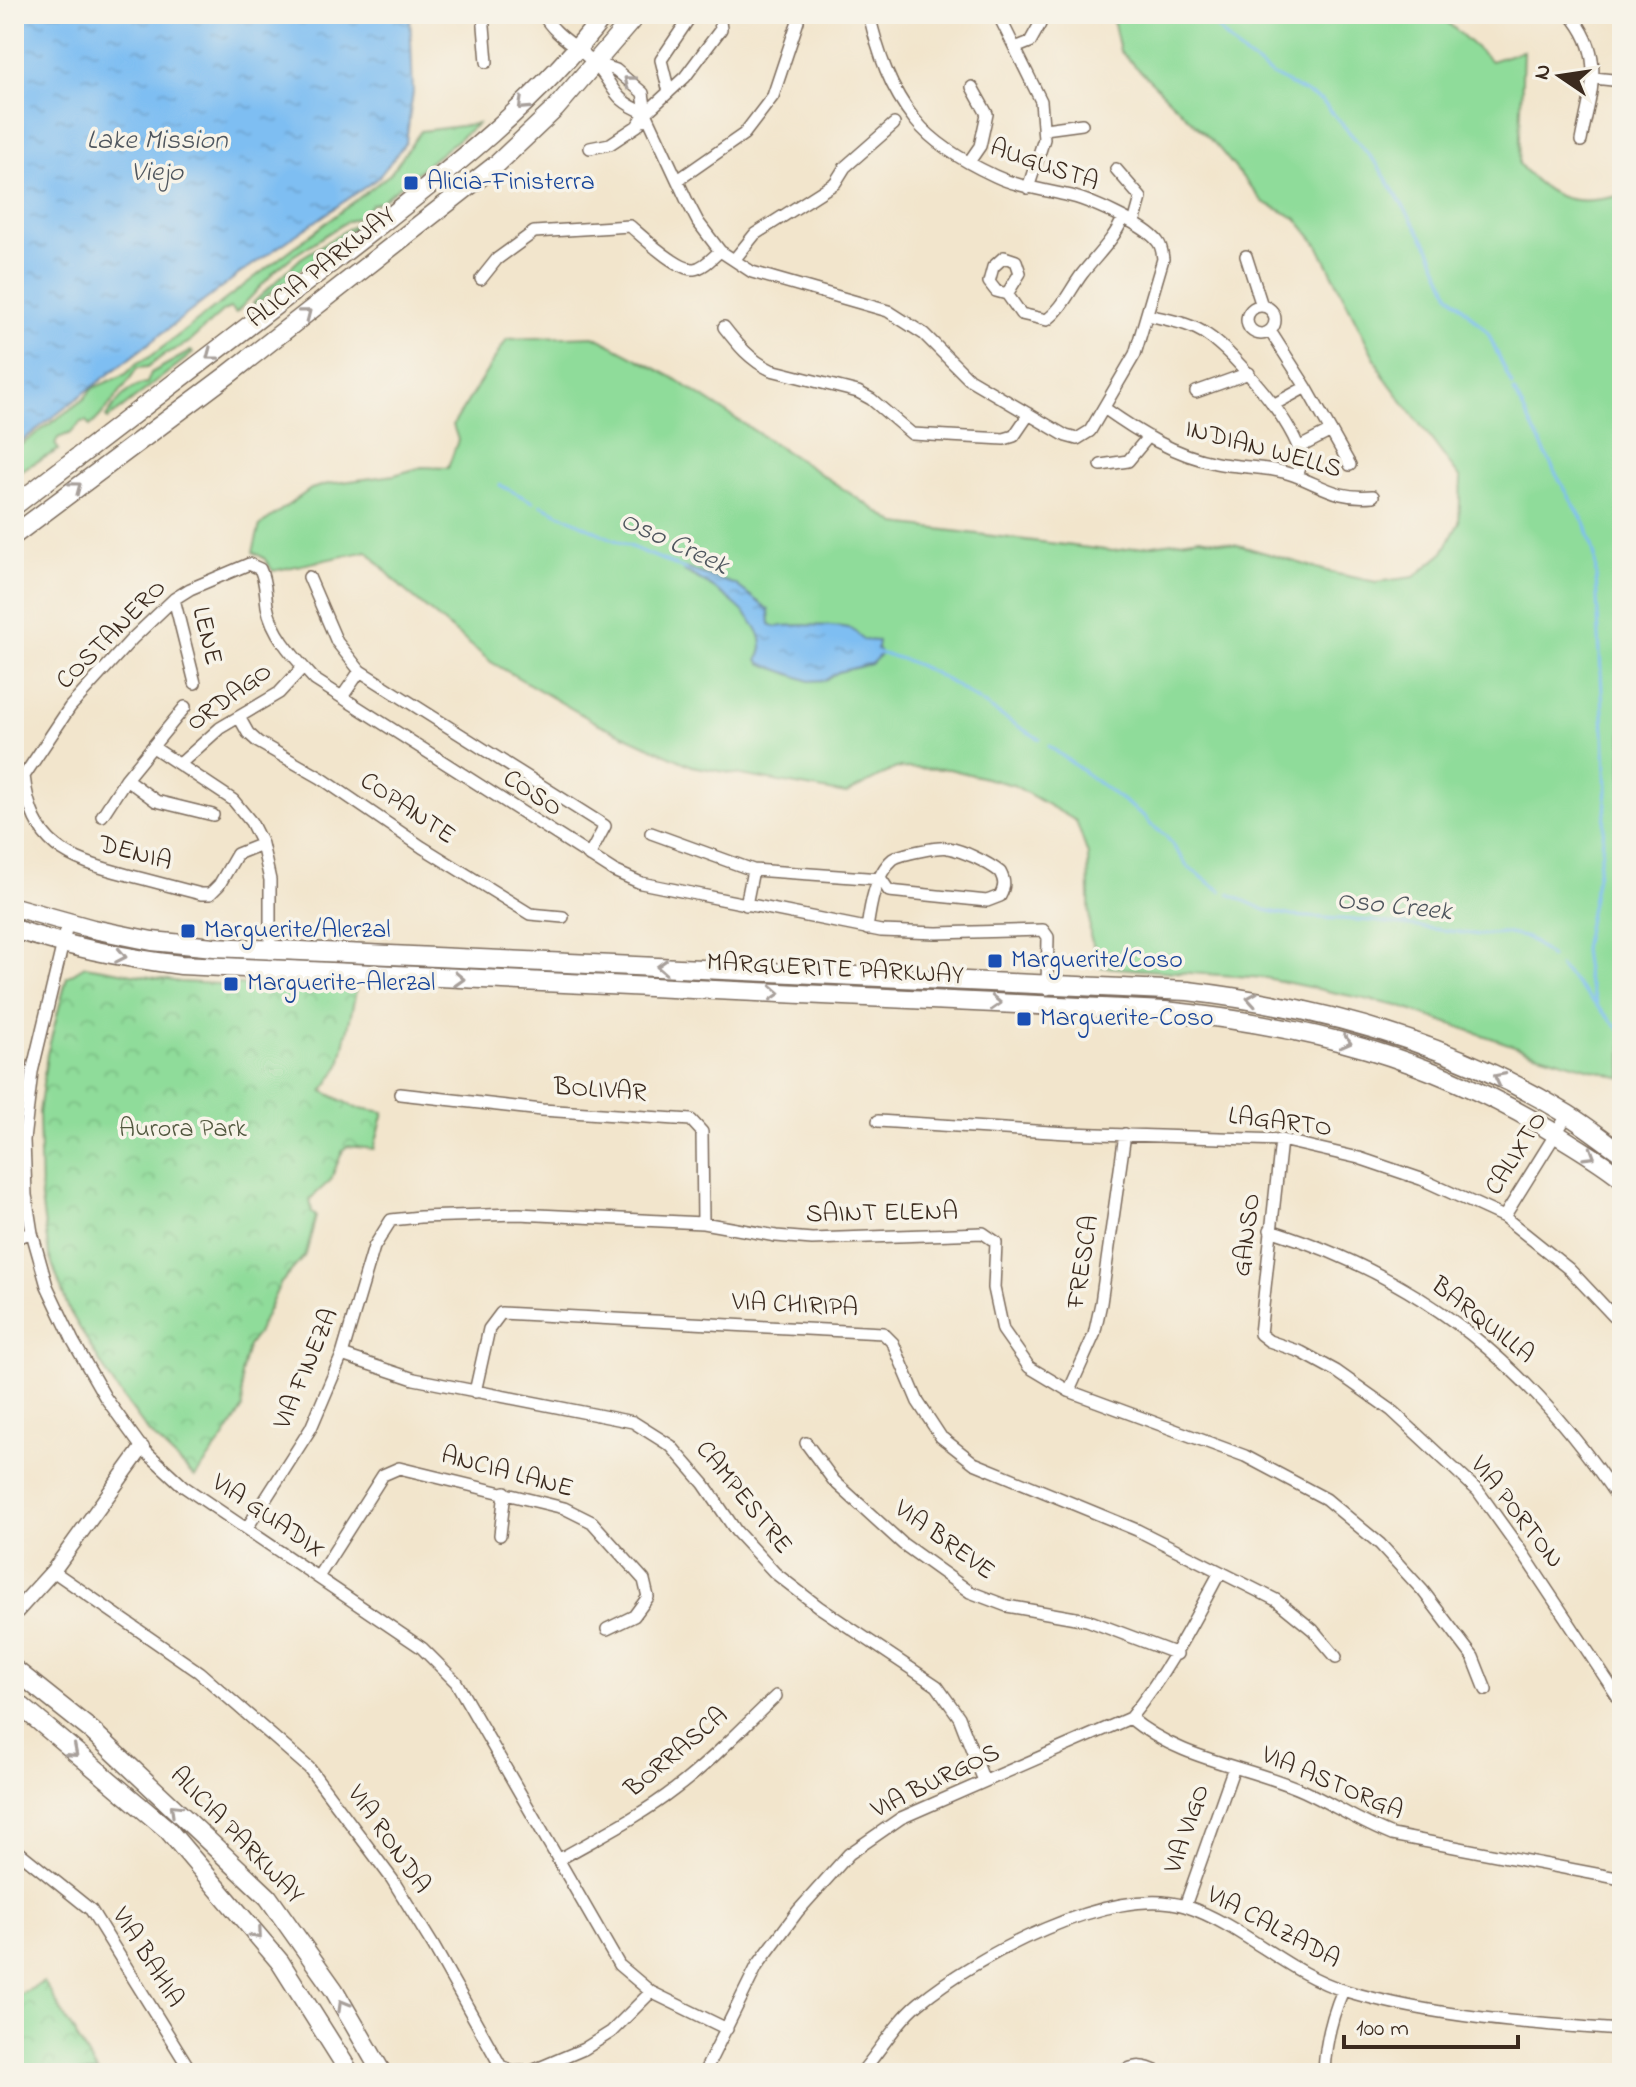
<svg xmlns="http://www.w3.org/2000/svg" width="1636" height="2087" viewBox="0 0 1636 2087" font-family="'Indie Flower',sans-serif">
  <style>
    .grass { fill: #8fdc9a; stroke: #65835c; stroke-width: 2 }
    .park { fill: url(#park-crowns); stroke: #65835c; stroke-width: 2 }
    .water { fill: url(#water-ripples); stroke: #5c7488; stroke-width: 2 }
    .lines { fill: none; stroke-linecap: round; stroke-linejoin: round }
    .stream { stroke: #7ebef2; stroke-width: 3 }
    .minor-casing { stroke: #7b6b5b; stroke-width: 14 }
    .tertiary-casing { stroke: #7b6b5b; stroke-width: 17 }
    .primary-casing { stroke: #7b6b5b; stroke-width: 21 }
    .minor { stroke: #fff; stroke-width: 11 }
    .tertiary { stroke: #fff; stroke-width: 14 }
    .primary { stroke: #fff; stroke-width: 18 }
    .oneway { stroke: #a79f9a }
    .transit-dot { fill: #1a4fb4; stroke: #f7f3e8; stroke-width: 3 }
    .labels { text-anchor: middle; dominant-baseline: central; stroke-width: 7; stroke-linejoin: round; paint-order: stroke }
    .street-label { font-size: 26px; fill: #3b2a1e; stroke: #f7f3e8 }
    .transit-label { font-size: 26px; fill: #164399; stroke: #f7f3e8; text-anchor: start }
    .park-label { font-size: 26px; fill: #50563d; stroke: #f7f3e8 }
    .water-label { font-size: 28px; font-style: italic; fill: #4f565e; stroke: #f7f3e8 }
  </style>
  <defs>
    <pattern id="park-crowns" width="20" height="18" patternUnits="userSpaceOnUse" patternTransform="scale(2)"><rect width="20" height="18" fill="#8fdc9a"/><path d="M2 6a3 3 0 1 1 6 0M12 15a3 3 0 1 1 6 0" fill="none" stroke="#7cbd84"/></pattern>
    <pattern id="water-ripples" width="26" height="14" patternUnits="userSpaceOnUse" patternTransform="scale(2)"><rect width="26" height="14" fill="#7ebef2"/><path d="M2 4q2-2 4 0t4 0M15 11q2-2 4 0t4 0" fill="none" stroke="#6ea3cf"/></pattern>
  </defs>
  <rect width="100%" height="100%" fill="#f7f3e8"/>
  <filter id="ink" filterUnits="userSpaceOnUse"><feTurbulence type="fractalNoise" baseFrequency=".0125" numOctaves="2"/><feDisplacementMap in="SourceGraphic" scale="16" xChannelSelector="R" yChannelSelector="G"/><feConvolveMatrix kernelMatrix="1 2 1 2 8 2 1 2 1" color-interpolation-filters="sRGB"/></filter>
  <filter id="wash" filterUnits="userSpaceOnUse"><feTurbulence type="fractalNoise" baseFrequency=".006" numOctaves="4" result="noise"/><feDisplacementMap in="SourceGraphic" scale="32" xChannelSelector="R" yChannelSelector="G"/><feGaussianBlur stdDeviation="1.8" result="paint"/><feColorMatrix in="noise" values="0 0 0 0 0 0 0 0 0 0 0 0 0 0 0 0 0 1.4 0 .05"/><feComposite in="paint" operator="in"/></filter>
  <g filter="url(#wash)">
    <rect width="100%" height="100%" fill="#f2e5cc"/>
    <path class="grass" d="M1108,14H1438L1491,61L1523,51L1519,164C1551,201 1575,207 1622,195V1078L1532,1052L1398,1006L1266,978L1101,967L1090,936L1088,855L1076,821L1013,785L949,769L896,768L846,794L692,766L595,722L491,662L403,589L367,551L273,571L264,558L253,552L260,525L311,489L328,484L394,475L422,467L448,468L458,440L453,425L507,339L594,336L672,377L897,524L1113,551L1200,538L1238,545L1337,574L1376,582L1414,577L1442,554L1459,523L1461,479L1383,375L1318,245L1296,218L1263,202L1217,146L1120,51L1114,24Z
      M477,124L380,202L372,204L362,216L346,222L293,256L275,271L236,313L230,308L223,311L188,343L165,354L148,367L137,368C127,384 103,415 90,426L86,421L81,422L71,433L58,438L55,444L59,450L14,474V450L84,399L93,388L126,374L137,363L150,357L390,174L421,131Z
      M356,224L357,226L255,305L253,303L301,258Z
      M191,351L193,353L108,419L106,417C117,401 128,386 147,383L151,373Z"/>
    <path class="park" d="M85,966L180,982L356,991L340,1065L323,1091L354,1107L384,1112L374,1149L347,1146L343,1150L330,1181L310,1199L312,1213L316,1216L306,1254L280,1284L257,1334L248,1346L241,1374L243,1408L225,1437L195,1477L149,1433L113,1384L69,1310L49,1255L41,1199L39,1113L47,1054L67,977Z
      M44,1982L98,2073H14L15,1997Z"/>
    <path class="water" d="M14,14H410L413,92L406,142L378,178L238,275L14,447Z
      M685,568L736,585L769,610L770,624L776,627C788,624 835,625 848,628C855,629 858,635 863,640L878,641L877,649L881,654L871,664L838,672L826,680L809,681L760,663L758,659C779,626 709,583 684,571Z"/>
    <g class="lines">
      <path class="stream" d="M1204,14L1239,51L1272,75L1322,101L1377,164L1430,249L1450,294L1488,333L1512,385
        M1514,391L1556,474L1586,525L1595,557L1607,790L1602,850L1583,949L1587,979L1598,1007
        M500,485L533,502
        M541,505L610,538L687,570
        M878,653C939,663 986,711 1040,739
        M1049,746L1145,817L1150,824L1166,836L1188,867L1221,891
        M1229,894L1265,910L1292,916L1372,921L1480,935L1503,933L1528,938L1551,957
        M1559,966L1622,1032"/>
    </g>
  </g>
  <g filter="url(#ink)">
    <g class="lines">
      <g class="minor-casing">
        <path id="minor" d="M483,14L487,62
          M543,14C555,36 576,45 593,62C616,85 609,99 646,113
          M998,14L1041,101L1044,139L1028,188
          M1570,14C1607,57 1590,91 1581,141
          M1015,48L1030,42L1040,24
          M595,63L616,70L643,93L646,113L687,201L698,222L720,251L752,272L888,311L924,334L969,379L1066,436L1077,439L1090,431L1135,354L1163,259C1162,252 1162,247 1158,242C1146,225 1087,199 1066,195C1042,189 1018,187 995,176C967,163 934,144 915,120C890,89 878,53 869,14
          M1594,78L1622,81
          M669,92L661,60L692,14
          M1045,129L1082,124
          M590,148L610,144L637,126L646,113L685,77L721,29L719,14
          M969,162L980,146L987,114L972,87
          M1116,169L1141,198L1134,223
          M678,180L744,134L773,96L798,21L796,14
          M1246,256L1262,306
          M734,260L755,234L835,183L845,167L894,124
          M481,279L497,259L534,232L630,226C643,237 677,270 694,269C704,268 713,257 720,251
          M1007,294L1020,273L1016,261L1004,257L993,267L989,282L996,291L1007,294L1021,314L1047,320C1063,308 1070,290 1082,274C1096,256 1114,240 1123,218
          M1247 320a14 14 0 1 1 28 0a14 14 0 1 1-28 0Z
          M1148,315C1168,320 1191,323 1207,335C1235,353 1297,426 1301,458C1301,464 1298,470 1296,476
          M724,327C738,345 750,360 771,370L858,392L871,399L912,434L1004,439L1014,436L1029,414
          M1270,331L1306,387L1350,465
          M1196,392L1249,373
          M1273,405L1306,387
          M1104,408C1138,432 1174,455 1216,463C1241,468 1271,466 1296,476C1326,488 1338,499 1373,496
          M1298,448L1331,431
          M1101,465L1128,461L1148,437
          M309,577L337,642L360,671L605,826L589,856
          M174,599L195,683
          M342,697L360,671
          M239,717L248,733L258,742L321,778L422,847L530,914L563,917
          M153,747L233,800L251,822L262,844L270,880V953
          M181,763L220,728L279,693L303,667
          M126,779L156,801L213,815
          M102,816L126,779L185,707
          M651,833L753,870L881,879
          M262,844L237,854L219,885L210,894H201C177,888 152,881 128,875C67,859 32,846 24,776L70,707L132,639L174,599L190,589L249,564L260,569C266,582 265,592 267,606C272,635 296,659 315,680L614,871L641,883L881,931L937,933L1043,930L1048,937L1047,989
          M746,905L753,870
          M68,922L32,1072L24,1140L26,1195L32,1233L47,1286L73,1341L105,1397L142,1448L183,1486L422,1648L456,1682L619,1965L651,1992L727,2029
          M867,929C870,907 875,874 893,859C900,854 940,846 948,848C964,851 987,862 1000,872C1005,881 1005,887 1000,896L987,901L889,891L881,879
          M400,1094L542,1110L691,1120L702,1132L703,1223
          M878,1121L1067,1133L1281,1140L1359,1158L1421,1179L1504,1217L1569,1269L1622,1325
          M1281,1140L1260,1334L1269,1341L1301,1352L1336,1371L1391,1410L1478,1491L1526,1558L1622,1703
          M1504,1217L1568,1114
          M1270,1230C1426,1279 1533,1369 1622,1504
          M14,1238L32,1233
          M342,1355L414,1379L633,1422L671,1446L704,1484L736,1531L775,1573L819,1607L937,1686L959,1717L984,1781
          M1069,1391L1094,1335L1101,1303L1125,1134
          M475,1392L489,1329L501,1313L883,1333L893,1343L918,1402L941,1437L974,1463L1137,1530L1276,1600L1313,1630L1336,1657
          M806,1443L834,1481L903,1544L970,1592L1007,1606L1087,1620L1177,1654
          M247,1528L311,1428L342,1355L374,1247L391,1220L420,1217L518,1214L703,1223L776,1236L812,1239L983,1233L996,1242L994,1288L1003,1330L1029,1367L1069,1391L1245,1456L1326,1499L1380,1544L1423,1591L1473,1657L1486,1690
          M500,1535L505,1492
          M53,1571L199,1672L309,1768L392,1879L434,1947L500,2065L512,2072L532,2071L584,2049L611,2032L651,1992
          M318,1577L383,1475L399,1468L564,1508L592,1522L644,1580L648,1597L634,1616L607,1629
          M1130,1718C1182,1761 1245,1765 1304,1791C1334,1805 1361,1823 1392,1835L1622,1879
          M14,1848L91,1910L192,2073
          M558,1860C598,1837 639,1817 675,1789C712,1761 743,1727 776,1696
          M1185,1906L1234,1767
          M704,2073L757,1966L798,1911L849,1854L901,1818L1130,1718C1167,1673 1192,1624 1220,1572
          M861,2073C879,2052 898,2020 919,2003C974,1957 1113,1883 1185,1906C1243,1925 1288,1974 1346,1991C1434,2017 1531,2024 1622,2030
          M1120,2073C1136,2064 1144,2065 1160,2073
          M1324,2073C1325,2043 1331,2018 1343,1990"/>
      </g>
      <g class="tertiary-casing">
        <path id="tertiary" d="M14,1614L53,1571L142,1448"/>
      </g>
      <g class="primary-casing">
        <path id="primary" d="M14,506C120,425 226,344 332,262C429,186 530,112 605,14
          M14,535L229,374L497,164L555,109L637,14
          M14,907L93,929L152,941L214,947L1188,991C1321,1007 1452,1043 1567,1114C1586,1126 1604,1140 1622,1153
          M14,929C69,947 124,958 181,965L1165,1011C1309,1026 1431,1057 1556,1134C1578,1148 1601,1161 1622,1178
          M14,1669L92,1731L268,1897L334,1990L382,2073
          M14,1700L168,1830L280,1962L350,2073"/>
      </g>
      <use href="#minor" class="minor"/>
      <use href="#tertiary" class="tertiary"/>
      <use href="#primary" class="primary"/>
    </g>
    <defs><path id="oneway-chevron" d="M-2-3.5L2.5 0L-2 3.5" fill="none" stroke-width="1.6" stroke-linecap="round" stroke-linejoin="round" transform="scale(2)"/></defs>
    <g class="oneway">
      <use href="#oneway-chevron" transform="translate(629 81) rotate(-141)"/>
      <use href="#oneway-chevron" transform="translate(523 105) rotate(137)"/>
      <use href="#oneway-chevron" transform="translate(306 314) rotate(-38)"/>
      <use href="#oneway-chevron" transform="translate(211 355) rotate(143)"/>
      <use href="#oneway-chevron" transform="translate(76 487) rotate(-37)"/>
      <use href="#oneway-chevron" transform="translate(121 956) rotate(11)"/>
      <use href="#oneway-chevron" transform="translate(662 967) rotate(-178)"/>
      <use href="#oneway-chevron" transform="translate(459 979) rotate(2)"/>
      <use href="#oneway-chevron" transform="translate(775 993) rotate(3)"/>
      <use href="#oneway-chevron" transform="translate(1252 999) rotate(-171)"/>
      <use href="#oneway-chevron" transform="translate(996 1003) rotate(3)"/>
      <use href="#oneway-chevron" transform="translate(1346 1042) rotate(14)"/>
      <use href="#oneway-chevron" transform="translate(1499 1078) rotate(-153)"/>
      <use href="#oneway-chevron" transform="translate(1590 1155) rotate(32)"/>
      <use href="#oneway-chevron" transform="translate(73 1752) rotate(41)"/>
      <use href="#oneway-chevron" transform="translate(175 1809) rotate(-136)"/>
      <use href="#oneway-chevron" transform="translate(257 1934) rotate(50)"/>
      <use href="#oneway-chevron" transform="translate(343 2005) rotate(-120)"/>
    </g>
  </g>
  <g class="transit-dot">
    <rect x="403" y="175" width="16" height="16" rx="4"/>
    <rect x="180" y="923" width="16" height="16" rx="4"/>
    <rect x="987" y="953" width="16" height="16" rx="4"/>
    <rect x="223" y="976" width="16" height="16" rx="4"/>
    <rect x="1016" y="1011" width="16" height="16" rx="4"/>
  </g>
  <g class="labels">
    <g class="street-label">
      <text transform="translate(1044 166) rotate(19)">AUGUSTA</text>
      <text transform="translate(322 268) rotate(-38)">ALICIA PARKWAY</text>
      <text transform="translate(1263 450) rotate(15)">INDIAN WELLS</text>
      <text transform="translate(112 635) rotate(-45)">COSTANERO</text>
      <text transform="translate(206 636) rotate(76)">LENE</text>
      <text transform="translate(230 698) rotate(-36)">ORDAGO</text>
      <text transform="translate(532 794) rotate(33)">COSO</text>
      <text transform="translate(407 809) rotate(34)">COPANTE</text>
      <text transform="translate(135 854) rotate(15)">DENIA</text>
      <text transform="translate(835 970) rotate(3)">MARGUERITE PARKWAY</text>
      <text transform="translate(600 1091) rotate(4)">BOLIVAR</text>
      <text transform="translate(1280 1123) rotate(7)">LAGARTO</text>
      <text transform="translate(1517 1154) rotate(-58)">CALIXTO</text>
      <text transform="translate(882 1214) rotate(-1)">SAINT ELENA</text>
      <text transform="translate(1248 1235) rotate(-83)">GANSO</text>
      <text transform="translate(1084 1262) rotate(-81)">FRESCA</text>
      <text transform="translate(795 1306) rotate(3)">VIA CHIRIPA</text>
      <text transform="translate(1482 1321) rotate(38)">BARQUILLA</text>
      <text transform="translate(307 1369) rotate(-67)">VIA FINEZA</text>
      <text transform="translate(507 1473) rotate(15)">ANCIA LANE</text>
      <text transform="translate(743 1498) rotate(51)">CAMPESTRE</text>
      <text transform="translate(1516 1513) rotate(52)">VIA PORTON</text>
      <text transform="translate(268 1517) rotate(34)">VIA GUADIX</text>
      <text transform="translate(944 1541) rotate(36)">VIA BREVE</text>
      <text transform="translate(677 1753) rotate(-40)">BORRASCA</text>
      <text transform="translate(936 1782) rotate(-26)">VIA BURGOS</text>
      <text transform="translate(1332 1784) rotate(23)">VIA ASTORGA</text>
      <text transform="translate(1188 1829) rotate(-71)">VIA VIGO</text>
      <text transform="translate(236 1836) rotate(46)">ALICIA PARKWAY</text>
      <text transform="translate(388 1840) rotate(55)">VIA RONDA</text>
      <text transform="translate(1273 1928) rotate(28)">VIA CALZADA</text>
      <text transform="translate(147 1958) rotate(58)">VIA BAHIA</text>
    </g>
    <g class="transit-label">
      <text x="427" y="183">Alicia-Finisterra</text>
      <text x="204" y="931">Marguerite/Alerzal</text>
      <text x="1011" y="961">Marguerite/Coso</text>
      <text x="247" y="984">Marguerite-Alerzal</text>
      <text x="1040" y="1019">Marguerite-Coso</text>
    </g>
    <g class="park-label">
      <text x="183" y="1130">Aurora Park</text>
    </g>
    <g class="water-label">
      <text x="157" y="141">Lake Mission<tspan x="157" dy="32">Viejo</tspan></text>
      <text transform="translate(674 544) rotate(25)">Oso Creek</text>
      <text transform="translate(1394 907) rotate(6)">Oso Creek</text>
    </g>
  </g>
  <rect width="1636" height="2087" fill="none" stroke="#f7f3e8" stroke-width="48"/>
  <g transform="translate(1560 76) rotate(283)" stroke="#f7f3e8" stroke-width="6" paint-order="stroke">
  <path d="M0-6L14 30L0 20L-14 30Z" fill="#3b2a1e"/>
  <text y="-12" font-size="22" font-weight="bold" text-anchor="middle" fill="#3b2a1e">N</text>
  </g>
  <path d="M1344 2035v12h174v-12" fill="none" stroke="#3b2a1e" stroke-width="4"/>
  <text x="1356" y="2035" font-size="24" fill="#3b2a1e" stroke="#f7f3e8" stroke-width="6" paint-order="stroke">100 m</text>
</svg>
